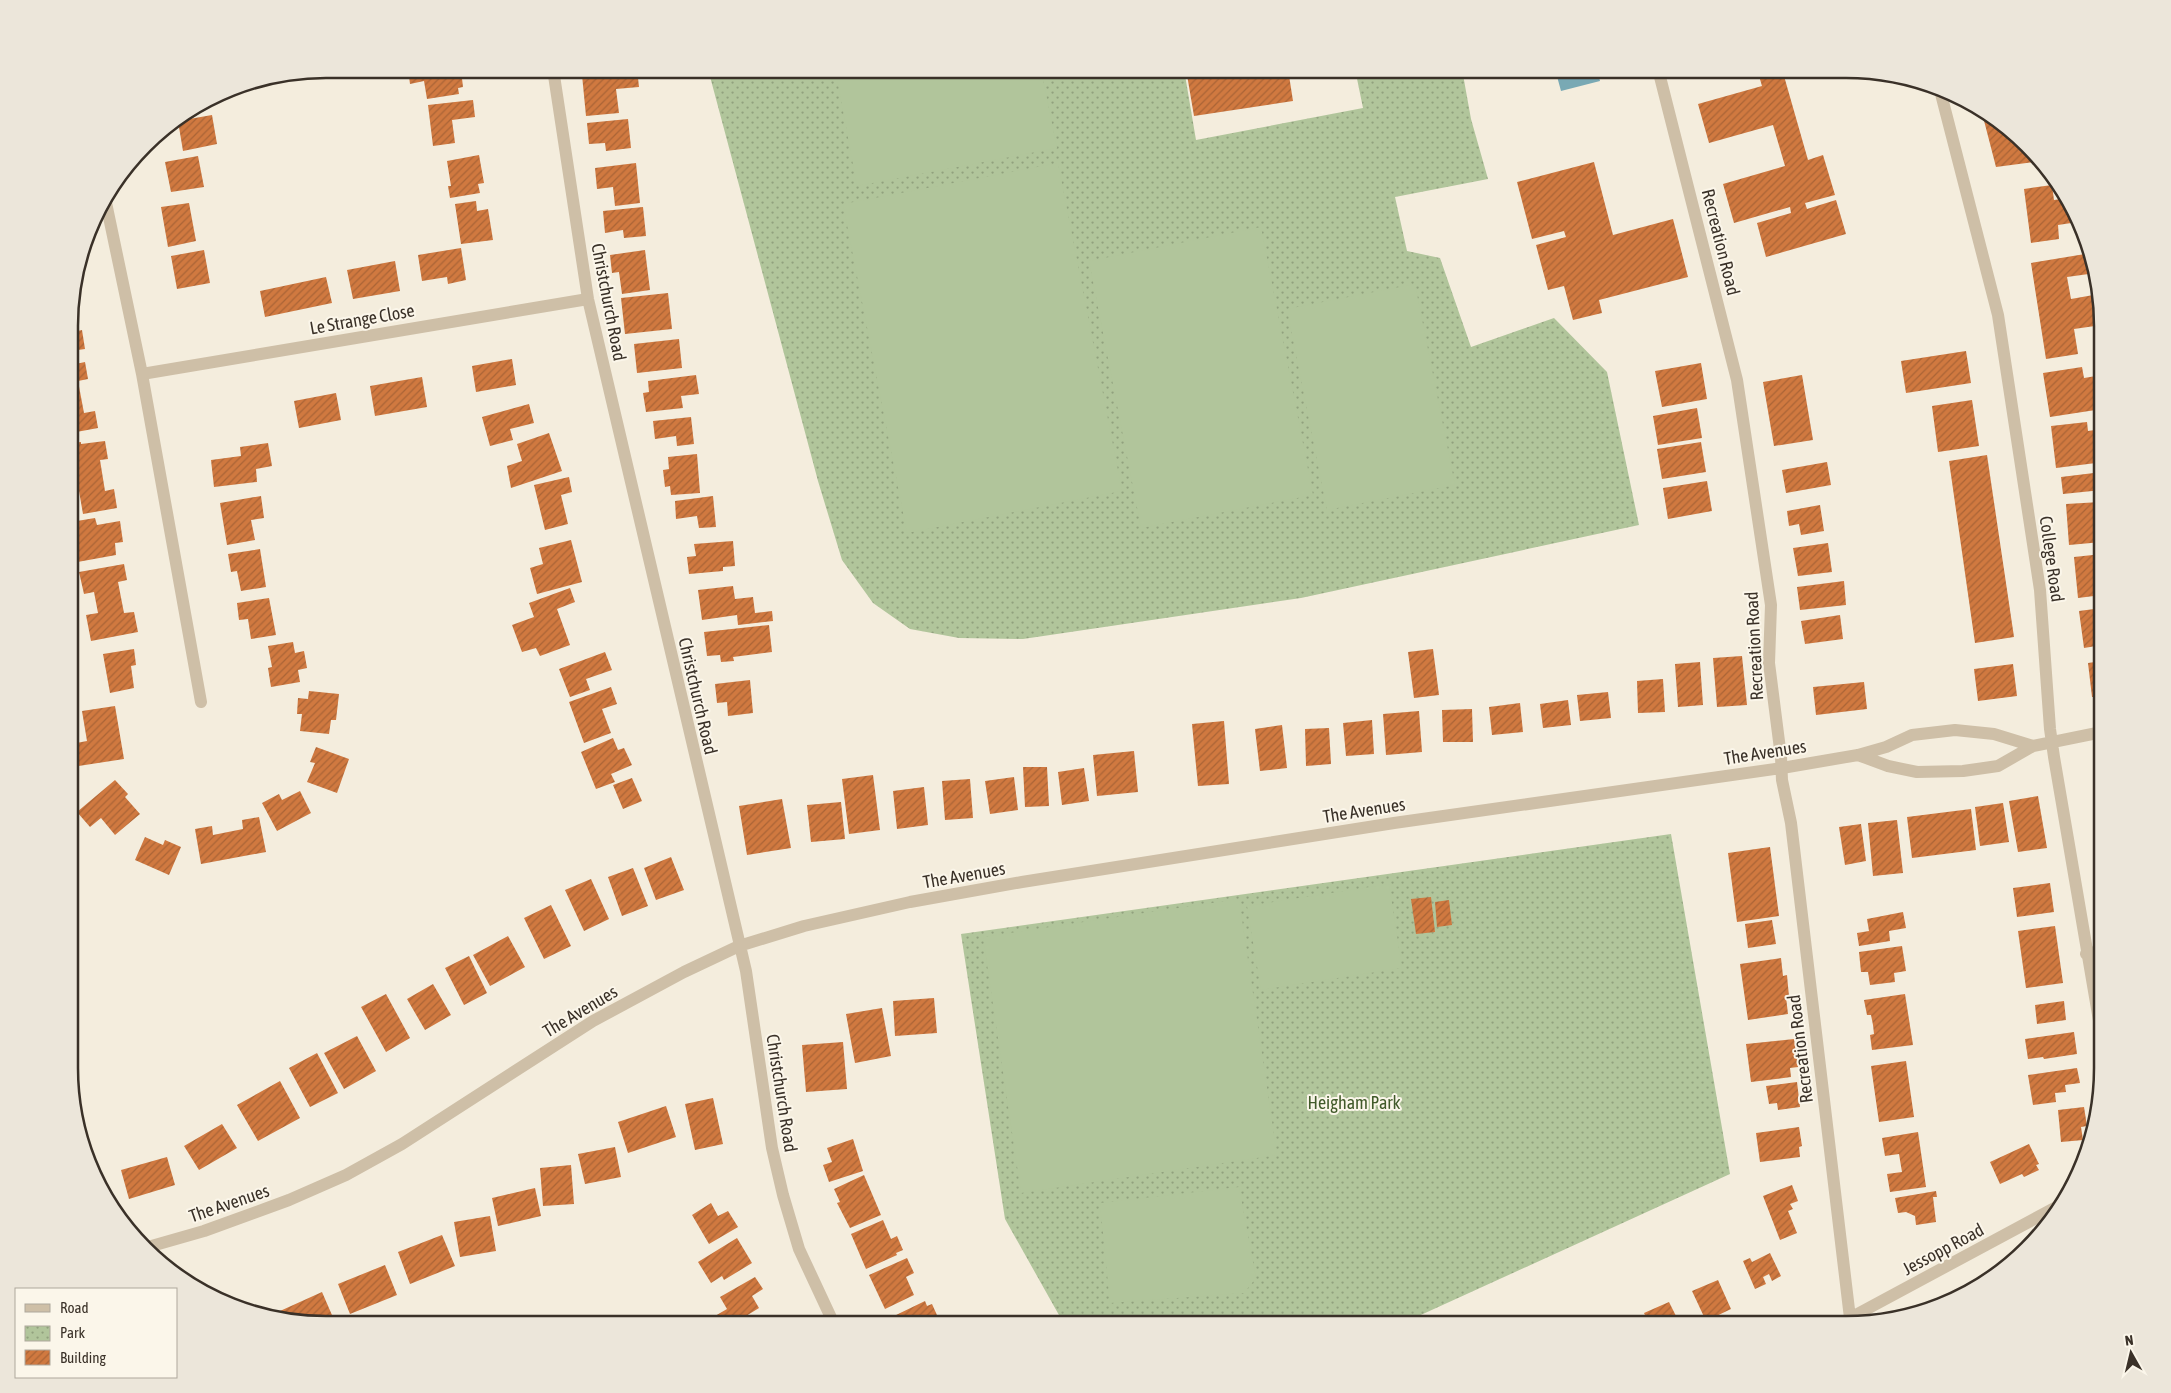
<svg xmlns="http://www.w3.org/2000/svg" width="2171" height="1393" viewBox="0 0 2171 1393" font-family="'Asap Condensed',sans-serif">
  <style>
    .park { fill: url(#park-dots) }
    .pitch { fill: #b1c59b }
    .water { fill: #79a9b4 }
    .building { fill: url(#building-hatch) }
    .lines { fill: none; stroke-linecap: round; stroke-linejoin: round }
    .minor { stroke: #cebfa7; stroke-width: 12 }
    .labels { text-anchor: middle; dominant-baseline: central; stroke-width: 4; stroke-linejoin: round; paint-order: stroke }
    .street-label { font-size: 18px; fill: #3a3128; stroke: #fbf6ea }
    .park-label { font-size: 18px; fill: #415a2a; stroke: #fbf6ea }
    .rim { fill: none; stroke: #3a3128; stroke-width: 2.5 }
  </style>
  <defs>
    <pattern id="park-dots" width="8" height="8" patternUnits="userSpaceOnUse" patternTransform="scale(1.25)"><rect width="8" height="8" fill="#b1c59b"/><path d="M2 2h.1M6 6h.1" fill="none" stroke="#91a17e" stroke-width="1.8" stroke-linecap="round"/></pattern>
    <pattern id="building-hatch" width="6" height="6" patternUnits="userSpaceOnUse" patternTransform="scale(1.25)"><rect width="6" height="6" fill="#d07940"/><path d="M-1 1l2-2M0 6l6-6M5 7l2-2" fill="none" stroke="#aa6436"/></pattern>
  </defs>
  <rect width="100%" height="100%" fill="#f4eddd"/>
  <path class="park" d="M708,69H1184L1196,140L1363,108L1355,69H1462L1471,119L1488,179L1395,197L1407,251L1440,258L1471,347L1554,318L1607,372L1639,525L1301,598L1023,639L959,638L910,629L873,603L842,560L818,481Z
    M1671,834L1730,1174L1401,1324H1064L1005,1219L961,934Z"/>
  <path class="pitch" d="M860,69H1041L1057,148L857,186L836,73Z
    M1058,163L1122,491L907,533L843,204Z
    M1261,227L1313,495L1141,528L1089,261Z
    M1415,284L1455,485L1327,510L1287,309Z
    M1389,884L1402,968L1261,990L1247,906Z
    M1239,899L1277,1155L1021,1193L983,937Z
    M1239,1187L1256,1278L1244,1293L1110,1303L1100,1203Z"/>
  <path class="water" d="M1555,69H1597L1600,81L1561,91Z"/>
  <path class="building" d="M408,69H456L457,71L461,70L463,87L458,88L459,94L427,99L424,81L410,84Z
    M637,69L639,87L616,89L619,113L586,116L582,75Z
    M1186,69H1288L1293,101L1194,116Z
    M1757,69H1782L1808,160L1823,155L1835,195L1805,203L1807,209L1836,200L1846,234L1766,257L1757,223L1791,213L1790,207L1734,223L1723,184L1785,166L1773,125L1709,143L1698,104L1762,86Z
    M473,100L475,117L452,120L455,143L433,146L428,105Z
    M1981,109L1988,112L2027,144L2041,161L1996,167Z
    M212,115L217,144L183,151L178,121Z
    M628,119L631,148L606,151L605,143L589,144L587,123Z
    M479,155L484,183L478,184L480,193L450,198L448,186H451L447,161Z
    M198,156L204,187L171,192L165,162Z
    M1594,162L1613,235L1673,219L1688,277L1599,300L1602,313L1573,320L1564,286L1548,290L1536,245L1566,237L1564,231L1532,239L1517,182Z
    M636,163L640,203L615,206L613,187L597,189L595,168Z
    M2052,185L2054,200L2068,198L2078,222L2058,225L2059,239L2031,243L2024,189Z
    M476,201L477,211L488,209L493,240L461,244L455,204Z
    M189,203L196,241L168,247L161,207Z
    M643,207L646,236L624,238L623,230L605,233L603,211Z
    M461,248L466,280L448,284L447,277L422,281L418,255Z
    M204,250L210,283L177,289L171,256Z
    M645,250L650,290L622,294L619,272L612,273L610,255Z
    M2091,253L2096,273L2067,277L2071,299L2099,294L2102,325L2074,329L2078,354L2046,359L2031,263Z
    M395,261L400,291L353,299L347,270Z
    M326,277L332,303L265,317L260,291Z
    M668,293L672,329L625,334L621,298Z
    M71,324L73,332L82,330L85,349L71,351Z
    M679,339L682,368L637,373L634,344Z
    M1966,351L1971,383L1906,393L1901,361Z
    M512,359L516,385L476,392L472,366Z
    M85,362L88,379L78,381L84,413L95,411L98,428L71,433V365Z
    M1701,363L1707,399L1662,407L1655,371Z
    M2082,367L2084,378L2102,375V409L2050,417L2043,373Z
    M696,375L699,394L681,396L683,408L646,412L643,393L649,392L648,381Z
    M1802,375L1813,440L1774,446L1763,382Z
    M422,377L427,407L375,416L370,386Z
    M336,393L341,420L299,428L294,401Z
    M1972,400L1979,446L1938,452L1932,406Z
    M529,404L534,423L510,429L513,440L490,446L482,417Z
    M1697,408L1702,438L1658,445L1653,416Z
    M691,417L694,444L677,446L676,436L655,439L653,421Z
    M2087,422L2088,431L2102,429V455L2095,456L2096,463L2056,468L2051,426Z
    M549,433L562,471L511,488L507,466L522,461L517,444Z
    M105,441L108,459L100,460L105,491L114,489L117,508L83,514L75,468L71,469V443L81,442V444Z
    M1701,442L1706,472L1662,479L1657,449Z
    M268,443L272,466L256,469L257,482L214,487L211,460L241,456L240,447Z
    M697,454L700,493L671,495L670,486L665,487L663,470L669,469L668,457Z
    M1987,455L2014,637L1975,643L1949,461Z
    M1827,462L1831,485L1786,493L1782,470Z
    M2102,472V490L2063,494L2061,477Z
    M569,477L572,492L561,495L568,524L545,530L534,485Z
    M1707,481L1712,511L1668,519L1663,488Z
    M261,496L264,518L251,520L255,540L227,545L220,503Z
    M713,496L716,527L699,528L697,516L676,519L675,501Z
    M2100,502L2102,542L2069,545L2066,504Z
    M1820,505L1824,531L1801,535L1799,524L1789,526L1787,511Z
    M95,518L97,525L120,521L123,542L115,543L116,555L72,563L71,522Z
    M571,540L582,582L537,594L530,568L543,564L539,548Z
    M733,541L735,566L723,567V571L689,574L687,557L696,556L694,544Z
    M1828,543L1832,572L1798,576L1793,548Z
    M260,549L266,587L241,591L237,571L231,572L228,554Z
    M2102,554V595L2078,598L2074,557Z
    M124,564L127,580L118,582L124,613L134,612L138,632L91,641L86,615L98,613L94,592L84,594L79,572Z
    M1844,581L1846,605L1800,610L1797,587Z
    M733,586L735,599L753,597L755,613L772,611L773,621L738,625L737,615L702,620L698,590Z
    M570,588L575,602L557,609L570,645L540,656L536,648L522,652L512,625L534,617L529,603Z
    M269,598L276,635L251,639L248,619L239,620L237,603Z
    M2102,608V645L2084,648L2079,611Z
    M1840,615L1843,639L1805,644L1801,621Z
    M769,625L772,652L733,657L734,661L721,662L720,655L707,656L704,632Z
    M293,642L295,653L304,651L307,668L298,670L300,682L271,687L268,668L272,667L268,646Z
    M134,649L136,665L131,666L134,688L110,693L103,654Z
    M1433,649L1439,695L1414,698L1408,652Z
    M605,652L612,670L586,679L590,690L570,697L559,669Z
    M1742,656L1747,705L1717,707L1713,658Z
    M2102,661V696L2092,697L2088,663Z
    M1700,662L1703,705L1678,707L1675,664Z
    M2013,664L2017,696L1978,701L1974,669Z
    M1663,679L1665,712L1638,713L1637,681Z
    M750,680L753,713L728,716L727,702L717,703L715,684Z
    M1864,682L1867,709L1816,715L1813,687Z
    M611,687L617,704L602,709L611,733L584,743L569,702Z
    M309,691L339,694L336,720H331L329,734L300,731L302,714H297L298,698L308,699Z
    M1608,692L1611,718L1580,721L1577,695Z
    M1568,700L1571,725L1543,728L1540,704Z
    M1520,703L1523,732L1492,735L1489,707Z
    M115,706L124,759L72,767L71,744L87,741L82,711Z
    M1472,709L1473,742H1443L1442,710Z
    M1419,711L1422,752L1386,755L1383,714Z
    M1372,720L1374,754L1346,756L1343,723Z
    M1224,721L1229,784L1198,786L1192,724Z
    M1282,725L1287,768L1260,771L1255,729Z
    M1329,728L1331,764L1306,766L1305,729Z
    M613,738L618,750L624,748L632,765L611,774L615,782L596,789L581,752Z
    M316,747L349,759L337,793L307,782L315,763L310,762Z
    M1134,751L1138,792L1097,796L1093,755Z
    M1023,767H1047L1049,806L1025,807Z
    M1084,768L1089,801L1062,805L1058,772Z
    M873,775L880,830L849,834L842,779Z
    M1014,777L1018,810L990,814L985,781Z
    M632,778L642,801L623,809L613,785Z
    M970,779L973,818L945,820L942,781Z
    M115,780L128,794L125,797L140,814L115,835L101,818L90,827L77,812Z
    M924,787L928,825L897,829L893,791Z
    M300,791L311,813L277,831L262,803L279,794L282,800Z
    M2038,796L2047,848L2018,852L2009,801Z
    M782,799L791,848L747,855L739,806Z
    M841,802L845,839L811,842L807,805Z
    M2003,803L2009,842L1980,846L1975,807Z
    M1971,809L1976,850L1912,858L1907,817Z
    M259,817L266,852L201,864L195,829L212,826L213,835L243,829L242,820Z
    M1897,820L1903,873L1873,876L1868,823Z
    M1861,824L1866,861L1845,865L1839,827Z
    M145,837L163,845L165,840L181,847L169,875L135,860Z
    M1770,847L1779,916L1737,922L1728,853Z
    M671,857L684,890L656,900L644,868Z
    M633,868L648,906L622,916L608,877Z
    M591,879L609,919L584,931L565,890Z
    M2050,883L2054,912L2017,917L2013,888Z
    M1431,897L1435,932L1416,934L1411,899Z
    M1449,900L1452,925L1437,927L1435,902Z
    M551,905L571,946L544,959L524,918Z
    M1903,912L1906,928L1889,931L1890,941L1859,946L1857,933L1869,931L1867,919Z
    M1772,920L1776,944L1748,948L1745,924Z
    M2055,926L2063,983L2026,988L2018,931Z
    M508,936L525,967L490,986L473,955Z
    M1902,946L1906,971L1894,973L1895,982L1870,985L1868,972H1861L1859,952Z
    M469,956L487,993L464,1005L445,968Z
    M1781,958L1783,976L1787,975L1788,986L1789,996L1786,997L1788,1014L1748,1020L1740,964Z
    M433,984L451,1015L425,1030L407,999Z
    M386,994L410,1038L386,1052L361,1007Z
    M1905,994L1913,1045L1872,1050L1870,1035L1874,1034L1873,1025L1871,1015H1867L1864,1000Z
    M934,998L937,1033L895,1036L893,1001Z
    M2064,1001L2066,1020L2037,1024L2035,1005Z
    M882,1008L891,1056L855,1063L846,1014Z
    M2074,1032L2077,1054L2044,1059L2043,1057L2028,1059L2025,1039Z
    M357,1036L376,1071L344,1089L324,1053Z
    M1794,1039L1798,1067L1790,1068L1791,1077L1751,1082L1746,1044Z
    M843,1042L847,1089L806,1092L802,1045Z
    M317,1053L338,1093L310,1107L289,1068Z
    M1906,1061L1914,1117L1879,1122L1871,1066Z
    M2077,1068L2080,1083L2065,1085L2066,1092L2055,1093L2056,1102L2033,1105L2028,1075Z
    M280,1081L300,1118L258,1141L237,1105Z
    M1797,1082L1800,1107L1778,1110L1777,1103L1769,1104L1766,1086Z
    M713,1098L723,1144L695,1150L685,1104Z
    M666,1106L676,1137L628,1153L618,1122Z
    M2084,1107L2087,1126L2081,1127L2083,1140L2061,1142L2058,1110Z
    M222,1124L237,1148L199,1170L184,1146Z
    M1799,1127L1802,1146L1799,1147L1800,1157L1760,1162L1756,1133Z
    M1918,1132L1926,1187L1890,1192L1887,1174L1902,1172L1899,1154L1885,1156L1882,1138Z
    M853,1139L863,1171L829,1182L823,1165L832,1162L827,1148Z
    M2029,1144L2039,1164L2036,1165L2039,1170L2024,1177L2022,1174L2000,1184L1990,1162Z
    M615,1147L621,1177L585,1184L578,1154Z
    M167,1157L175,1185L129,1199L121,1170Z
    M571,1165L574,1204L543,1206L540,1168Z
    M864,1175L881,1215L850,1228L837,1203L840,1202L834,1189Z
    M1792,1185L1798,1201L1790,1204L1793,1209L1788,1211L1797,1233L1780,1240L1763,1196Z
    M535,1188L541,1216L498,1226L492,1198Z
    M1936,1191L1937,1197H1933L1936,1222L1916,1225L1915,1216L1906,1212L1898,1213L1895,1198Z
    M711,1203L718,1216L728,1211L738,1227L709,1244L692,1215Z
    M490,1216L496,1251L460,1257L454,1222Z
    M883,1220L891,1239L897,1236L903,1250L896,1253L897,1255L866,1269L851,1234Z
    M442,1235L455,1266L410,1284L398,1252Z
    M737,1238L752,1263L724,1280L722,1276L711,1283L698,1262Z
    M1770,1253L1781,1276L1772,1281L1769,1274L1763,1277L1766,1284L1755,1289L1743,1261L1750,1258L1752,1262Z
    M907,1258L914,1273L906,1277L914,1295L885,1309L869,1275Z
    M385,1265L397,1295L350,1314L338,1284Z
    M755,1277L763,1289L752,1296L759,1308L733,1324H720L715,1316L727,1309L720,1297Z
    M1718,1280L1731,1309L1706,1321L1692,1291Z
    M322,1292L335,1322L325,1324L283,1319L280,1311Z
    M925,1301L927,1306L932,1304L941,1324H897L894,1316Z
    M1669,1302L1680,1324H1649L1644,1313Z"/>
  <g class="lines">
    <path class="minor" d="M553,69L588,299L746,971L772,1148L783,1195L799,1249L834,1324
      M1658,69L1737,380L1771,605L1769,663L1781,757L1782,780L1791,823L1850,1318
      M1940,90L1998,315L2040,590L2050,729L2054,757L2102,1038
      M105,198L142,374L201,702
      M142,374L588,299
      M1858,755L1888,766L1917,772L1963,771L1998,766L2033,746L2102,732
      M2086,954L2102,951
      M148,1247L204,1231L289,1200L346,1175L402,1144L593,1021L684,972L739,946L804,926L910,902L1022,882L1394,823L1782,768L1858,755L1886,747L1912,735L1955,730L1994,734L2033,746
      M1839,1324L2062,1204"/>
  </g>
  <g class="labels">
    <g class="street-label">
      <text transform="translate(1721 242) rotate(76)">Recreation Road</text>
      <text transform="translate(609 302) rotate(79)">Christchurch Road</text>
      <text transform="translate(362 319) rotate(-10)">Le Strange Close</text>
      <text transform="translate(2052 559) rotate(82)">College Road</text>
      <text transform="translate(1754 646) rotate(-93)">Recreation Road</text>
      <text transform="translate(698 696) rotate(77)">Christchurch Road</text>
      <text transform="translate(1765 752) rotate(-9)">The Avenues</text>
      <text transform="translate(1364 810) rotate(-9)">The Avenues</text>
      <text transform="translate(964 875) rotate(-10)">The Avenues</text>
      <text transform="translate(580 1011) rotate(-31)">The Avenues</text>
      <text transform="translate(1800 1049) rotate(-97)">Recreation Road</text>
      <text transform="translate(782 1093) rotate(81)">Christchurch Road</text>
      <text transform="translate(229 1203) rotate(-19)">The Avenues</text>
      <text transform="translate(1943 1249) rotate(-28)">Jessopp Road</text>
    </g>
    <g class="park-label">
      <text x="1354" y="1102">Heigham Park</text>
    </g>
  </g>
  <path d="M0 0H2171V1393H0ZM326 78H1846A248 248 0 0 1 2094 326V1068A248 248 0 0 1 1846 1316H326A248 248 0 0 1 78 1068V326A248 248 0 0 1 326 78Z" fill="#ece6da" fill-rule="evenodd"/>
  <path class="rim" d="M326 78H1846A248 248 0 0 1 2094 326V1068A248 248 0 0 1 1846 1316H326A248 248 0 0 1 78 1068V326A248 248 0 0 1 326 78Z"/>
  <rect x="15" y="1288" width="162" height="90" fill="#fbf6ea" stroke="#aea79c"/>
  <rect x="25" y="1304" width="25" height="8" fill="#cebfa7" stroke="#aea79c"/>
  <text x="60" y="1313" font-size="15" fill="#3a3128">Road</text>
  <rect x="25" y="1326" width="25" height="15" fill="url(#park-dots)" stroke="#aea79c"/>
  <text x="60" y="1338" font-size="15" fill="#3a3128">Park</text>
  <rect x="25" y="1350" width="25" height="15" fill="url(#building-hatch)" stroke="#aea79c"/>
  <text x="60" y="1363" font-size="15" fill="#3a3128">Building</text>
  <g transform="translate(2131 1353) rotate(352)" stroke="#fbf6ea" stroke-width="4" paint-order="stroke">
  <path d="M0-4L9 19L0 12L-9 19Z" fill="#3a3128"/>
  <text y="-8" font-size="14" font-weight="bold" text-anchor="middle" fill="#3a3128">N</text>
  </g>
</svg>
